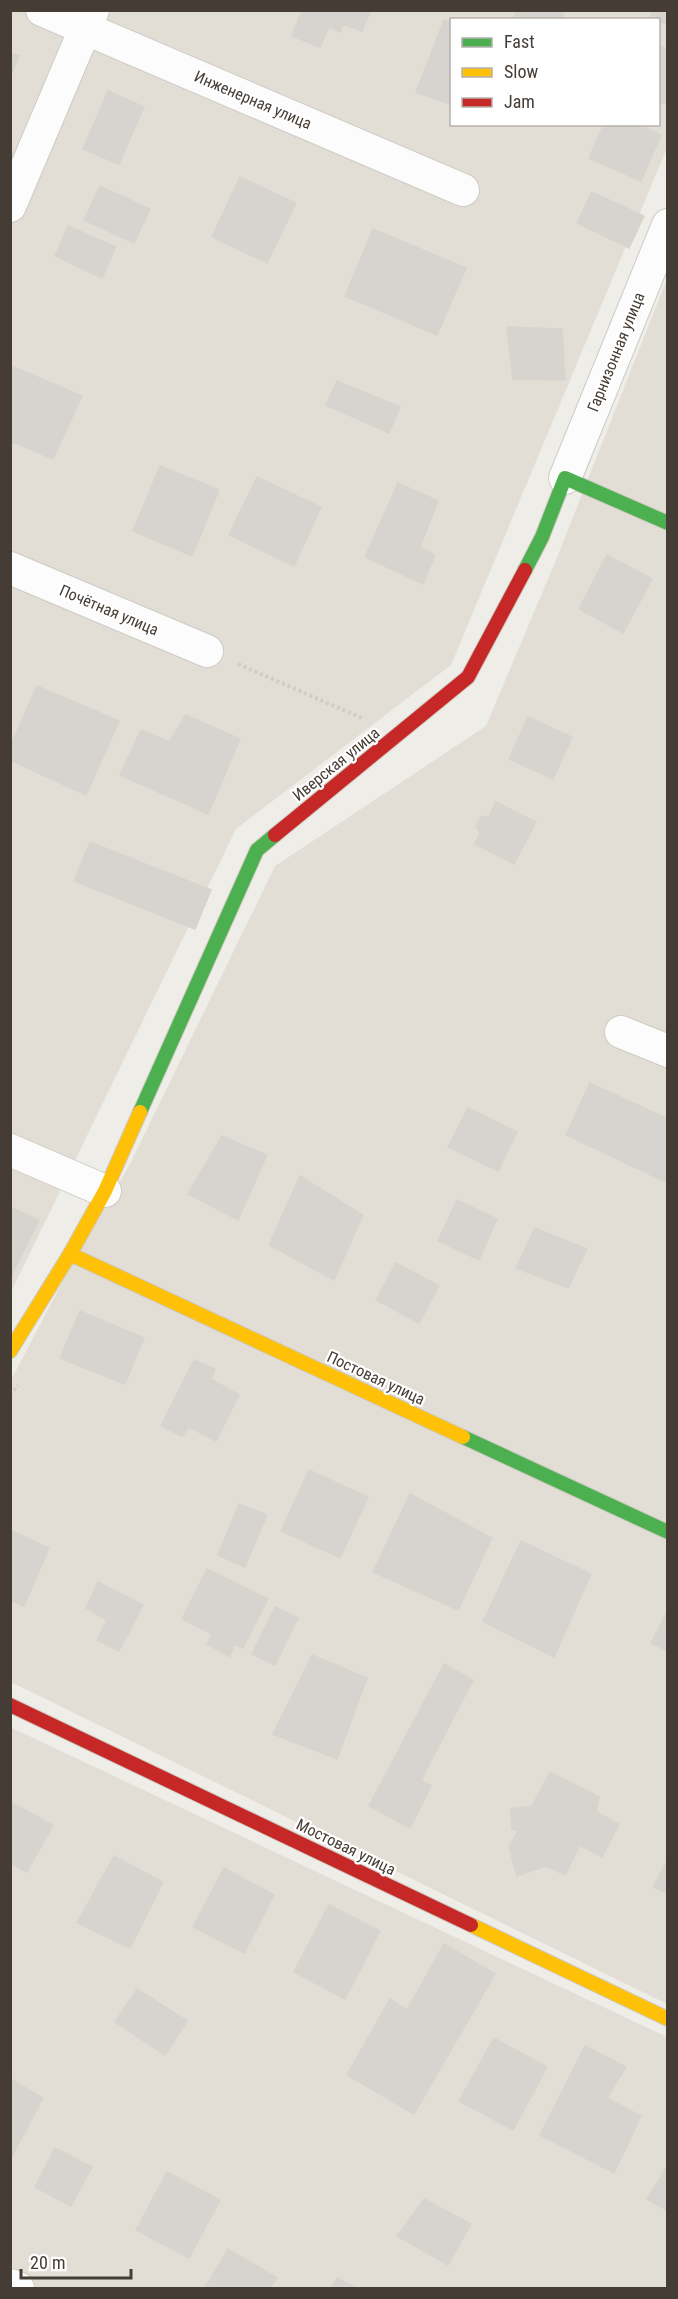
<svg xmlns="http://www.w3.org/2000/svg" width="678" height="2299" viewBox="0 0 678 2299" font-family="'Roboto Condensed',sans-serif">
  <style>
    .residential { fill: #e3ded5; fill-rule: evenodd }
    .building { fill: #d7d4cf; stroke: #d7d4ce; stroke-width: 1.5 }
    .lines { fill: none; stroke-linecap: round; stroke-linejoin: round }
    .street-casing { stroke: #cdcbc6; stroke-width: 34 }
    .fast-casing { stroke: #cecabf; stroke-width: 16 }
    .slow-casing { stroke: #cecabf; stroke-width: 16 }
    .jam-casing { stroke: #cecabf; stroke-width: 16 }
    .path { stroke: #d0cdc9; stroke-width: 4; stroke-dasharray: 3 3; stroke-linecap: butt }
    .street { stroke: #fdfcfc; stroke-width: 32 }
    .fast { stroke: #4caf50; stroke-width: 14 }
    .slow { stroke: #ffc107; stroke-width: 14 }
    .jam { stroke: #c62828; stroke-width: 14 }
    .labels { text-anchor: middle; dominant-baseline: central; stroke-width: 4.5; stroke-linejoin: round; paint-order: stroke }
    .street-label { font-size: 16px; fill: #453d35; stroke: #fff }
  </style>
  <rect width="100%" height="100%" fill="#efede8"/>
  <path class="residential" d="M11,11H667V148L451,665L236,829L11,1292ZM452,20H658V124H452Z
    M667,279V2004L11,1682L10,1382L74,1260L129,1166L275,866L486,726L556,560Z
    M10,1727L667,2037V2288H11Z"/>
  <path class="building" d="M302,10H371L362,31L343,24L340,32L329,27L320,47L292,36Z
    M517,10H565L561,20H513Z
    M653,10H668V25L650,17Z
    M444,20L452,23V105L416,92Z
    M658,45L668,49V105L658,101Z
    M10,53L19,56L10,77Z
    M108,91L144,107L119,164L83,149Z
    M604,124H638L661,135L641,181L589,158Z
    M240,177L296,203L267,263L212,237Z
    M100,186L150,209L134,243L84,220Z
    M592,192L644,216L629,248L577,223Z
    M68,226L116,247L102,278L55,256Z
    M373,229L466,268L437,335L345,296Z
    M507,327L562,329L565,380L513,379Z
    M11,366L82,396L53,459L13,442L10,447Z
    M337,381L400,407L389,433L326,405Z
    M160,466L219,490L192,556L133,531Z
    M257,477L321,507L294,566L229,535Z
    M398,483L438,501L420,547L435,555L423,584L365,557Z
    M607,555L652,579L623,633L579,609Z
    M37,686L119,721L86,795L10,760V747Z
    M186,715L240,739L208,814L120,775L141,730L169,742Z
    M528,717L572,737L553,779L509,759Z
    M496,802L536,822L514,864L475,844L480,833L476,827L478,822L481,817L489,816Z
    M90,842L211,890L195,929L74,881Z
    M590,1083L668,1119V1183L566,1135Z
    M468,1108L517,1132L498,1171L448,1147Z
    M222,1136L267,1155L238,1220L188,1194Z
    M300,1176L363,1215L334,1280L269,1245Z
    M457,1200L497,1219L479,1260L438,1241Z
    M10,1207L39,1220L10,1279Z
    M535,1228L587,1249L568,1288L516,1268Z
    M396,1263L439,1286L419,1323L376,1300Z
    M80,1311L144,1338L125,1384L60,1358Z
    M194,1360L215,1369L211,1379L239,1395L216,1441L189,1427L182,1436L161,1426Z
    M309,1470L368,1497L340,1558L281,1531Z
    M410,1494L492,1538L458,1610L373,1572Z
    M239,1504L267,1515L245,1567L218,1555Z
    M10,1530L49,1548L24,1606L10,1600Z
    M521,1541L591,1574L554,1657L483,1622Z
    M207,1569L268,1599L243,1648L234,1644L230,1657L207,1644L212,1634L182,1619Z
    M98,1582L143,1605L119,1651L97,1640L107,1620L86,1608Z
    M275,1607L298,1618L275,1665L252,1654Z
    M668,1610V1651L651,1643Z
    M312,1655L367,1678L337,1759L273,1734Z
    M444,1664L473,1680L421,1780L431,1786L410,1828L369,1806Z
    M550,1772L599,1797L596,1812L619,1824L602,1857L580,1845L565,1875L546,1866L517,1876L509,1847L518,1831L512,1829L511,1809L532,1806Z
    M10,1802L53,1825L27,1872L10,1863Z
    M114,1856L163,1882L130,1948L77,1923Z
    M668,1859V1894L653,1887Z
    M224,1868L274,1895L244,1953L193,1927Z
    M329,1905L380,1931L345,1999L294,1972Z
    M444,1944L495,1974L414,2114L347,2075L390,1999L407,2010Z
    M137,1989L187,2021L165,2055L115,2022Z
    M494,2038L547,2067L513,2130L459,2101Z
    M585,2046L626,2067L607,2098L641,2116L614,2173L540,2135Z
    M10,2079L43,2098L10,2160Z
    M55,2148L92,2167L71,2206L35,2187Z
    M668,2165V2211L647,2199Z
    M167,2172L220,2200L189,2258L136,2230Z
    M424,2199L471,2224L448,2265L397,2236Z
    M228,2249L277,2278L270,2288H205Z
    M337,2278L357,2288H331Z"/>
  <g class="lines">
    <g class="street-casing">
      <path id="street" d="M42,10L463,190
        M10,206L93,10
        M565,478L668,225
        M10,568L207,651
        M621,1032L668,1051
        M10,1150L105,1191
        M10,2285L18,2288"/>
    </g>
    <g class="fast-casing">
      <path id="fast" d="M525,570L542,537L565,478L668,523
        M140,1112L257,850L275,835
        M463,1437L668,1532"/>
    </g>
    <g class="slow-casing">
      <path id="slow" d="M70,1254L463,1437
        M10,1351L70,1254L105,1191L140,1112
        M471,1925L668,2019"/>
    </g>
    <g class="jam-casing">
      <path id="jam" d="M275,835L468,677L525,570
        M10,1705L471,1925"/>
    </g>
    <path class="path" d="M238,664L364,719
      M10,1395L18,1385"/>
    <use href="#street" class="street"/>
    <use href="#fast" class="fast"/>
    <use href="#slow" class="slow"/>
    <use href="#jam" class="jam"/>
  </g>
  <g class="labels">
    <g class="street-label">
      <text transform="translate(253 100) rotate(23)">Инженерная улица</text>
      <text transform="translate(616 352) rotate(-68)">Гарнизонная улица</text>
      <text transform="translate(109 610) rotate(23)">Почётная улица</text>
      <text transform="translate(336 764) rotate(-39)">Иверская улица</text>
      <text transform="translate(376 1378) rotate(25)">Постовая улица</text>
      <text transform="translate(346 1847) rotate(26)">Мостовая улица</text>
    </g>
  </g>
  <rect width="678" height="2299" fill="none" stroke="#453d35" stroke-width="24"/>
  <rect x="450" y="18" width="210" height="108" fill="#ffffff" stroke="#b5b1ae" stroke-width="1.5"/>
  <rect x="462" y="38" width="30" height="9" fill="#4caf50" stroke="#b5b1ae" stroke-width="1.5"/>
  <text x="504" y="48" font-size="18" fill="#453d35">Fast</text>
  <rect x="462" y="68" width="30" height="9" fill="#ffc107" stroke="#b5b1ae" stroke-width="1.5"/>
  <text x="504" y="78" font-size="18" fill="#453d35">Slow</text>
  <rect x="462" y="98" width="30" height="9" fill="#c62828" stroke="#b5b1ae" stroke-width="1.5"/>
  <text x="504" y="108" font-size="18" fill="#453d35">Jam</text>
  <path d="M21 2269v9h110v-9" fill="none" stroke="#453d35" stroke-width="3"/>
  <text x="30" y="2269" font-size="18" fill="#453d35" stroke="#ffffff" stroke-width="4.5" paint-order="stroke">20 m</text>
</svg>
